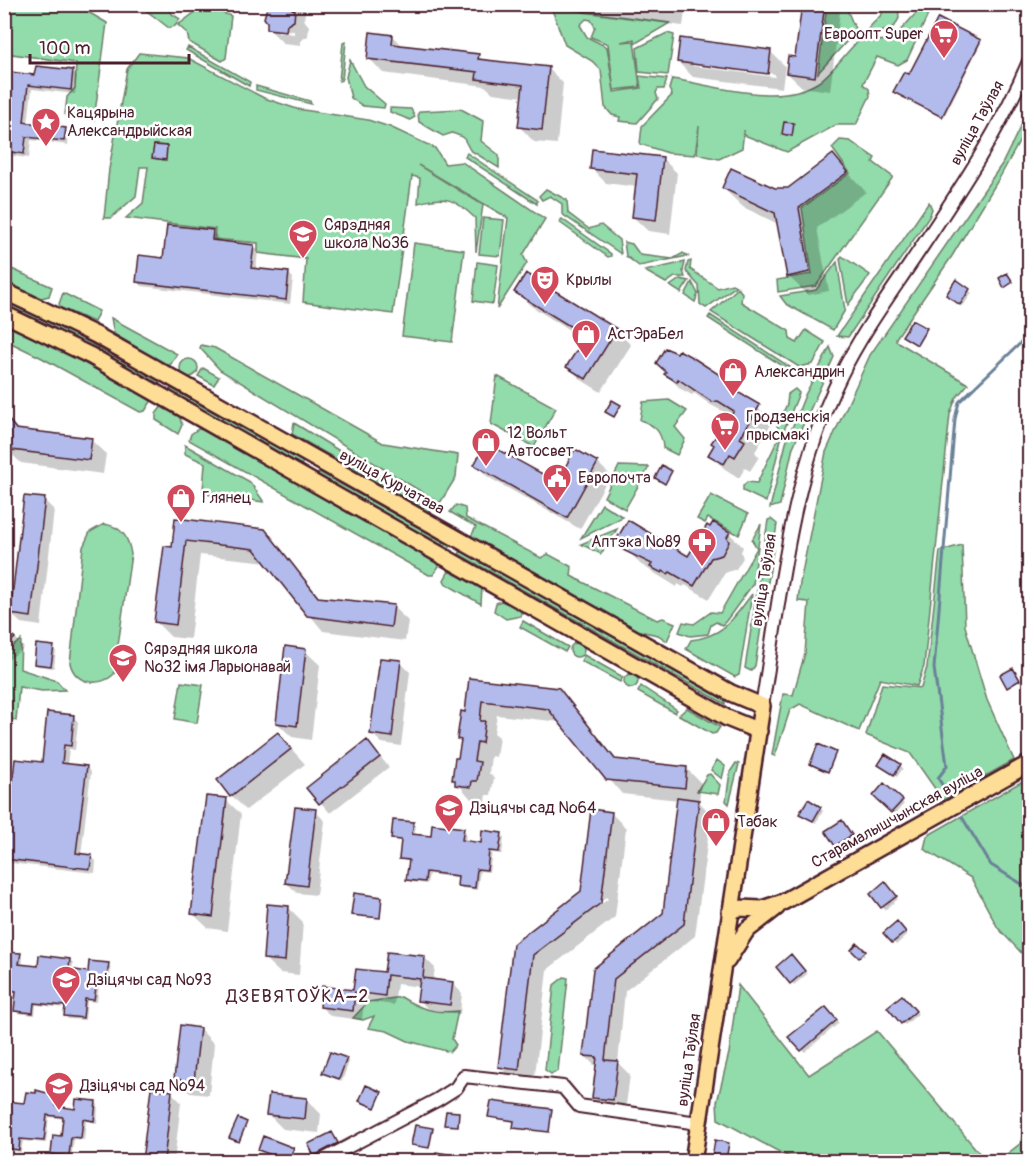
<svg xmlns="http://www.w3.org/2000/svg" width="1034" height="1166" viewBox="0 0 1034 1166" font-family="Pangolin,sans-serif">
  <style>
    .green { fill: #92dbaa; stroke: #6e7d6a; stroke-width: 1.5; fill-rule: evenodd }
    .shadow { fill: #0003; fill-rule: evenodd }
    .lines { fill: none; stroke-linecap: round; stroke-linejoin: round }
    .stream { stroke: #6a8198; stroke-width: 3 }
    .building { fill: #b2bbec; stroke: #4a1f2b; stroke-width: 1.5 }
    .minor-casing { stroke: #4a1f2b; stroke-width: 16 }
    .major-casing { stroke: #4a1f2b; stroke-width: 20 }
    .minor { stroke: #fff; stroke-width: 12 }
    .major { stroke: #fedd96; stroke-width: 15 }
    .labels { text-anchor: middle; dominant-baseline: central; stroke-width: 5; stroke-linejoin: round; paint-order: stroke }
    .poi-label { font-size: 16px; fill: #4a1f2b; stroke: #fff; text-anchor: start }
    .street-label { font-size: 16px; fill: #4a1f2b; stroke: #fff }
    .neighbourhood-label { font-size: 18px; letter-spacing: 1.5px; fill: #4a1f2b; stroke: #fff }
  </style>
  <rect width="100%" height="100%" fill="#fff"/>
  <filter id="ink" filterUnits="userSpaceOnUse"><feTurbulence type="fractalNoise" baseFrequency=".0167" numOctaves="2"/><feDisplacementMap in="SourceGraphic" scale="12" xChannelSelector="R" yChannelSelector="G"/><feConvolveMatrix kernelMatrix="1 2 1 2 8 2 1 2 1" color-interpolation-filters="sRGB"/></filter>
  <g filter="url(#ink)">
    <path class="green" d="M5,4L76,5L107,23L94,120L65,115L67,97L75,88L76,63L5,53Z
      M199,4L231,16L226,58L222,61L189,42L187,33L178,25L194,13Z
      M168,5L172,14L180,19L175,26L169,28L143,8Z
      M827,5H849L848,12L856,31L818,73Z
      M878,5H898L899,18L895,26L879,33L866,31L882,14V9Z
      M551,7L670,23L636,43L634,39L621,42L634,41L640,87L614,90L608,44L591,37L595,27L591,20L586,19L580,25L587,37L607,47L614,92L641,88L639,76L667,79L664,89H658L656,93L658,99L637,123L619,121L620,117L612,115L605,107L601,70L592,61L565,45Z
      M922,8L928,11L927,17L907,60L898,65L877,57L863,84L869,89L870,96L856,125H836L787,152L744,135V130L742,148L719,159L697,154L699,126L695,155L668,153L640,144L642,126L672,95L669,89L672,79C713,85 778,107 817,83C831,74 844,55 856,43C865,37 875,43 885,40C901,35 909,18 922,8Z
      M667,33L674,35L668,75L639,72L637,48Z
      M346,42L342,80L339,81L343,43Z
      M188,47L250,82L249,86L186,50Z
      M139,53L188,58L264,98L297,109L368,120L390,127L435,148L445,164L462,162L545,219L523,255L527,263L497,309L508,218L418,165L483,205L476,252L475,218C455,199 446,195 418,203L420,178L412,176L393,314L303,302L306,259L258,253V243L214,239L215,229L126,218L143,203L148,167H140L136,196L111,218H104L109,169L127,69ZM154,145L167,146L165,160L153,158Z
      M350,60L364,86L385,104L384,108L363,106L351,98L346,77Z
      M256,86L310,101L311,104L256,90Z
      M390,108L411,109L415,117L410,120L390,112Z
      M461,109L483,121L481,141L499,155V168L470,150L463,137L452,133L443,136L419,122L418,113L421,111Z
      M1029,109V124L1000,177L952,256L896,338V341L968,384L956,398L950,414L924,666L917,686L880,679L859,731L800,704L790,710L775,756L772,755L783,694L793,695L805,653L809,602L798,601L800,583L826,452L870,355L1002,164Z
      M840,140L850,141L875,158L873,162L893,177L816,286L778,292L777,280L812,274L802,208L850,173L832,148Z
      M467,153L537,200V204L465,157Z
      M546,189L567,200L568,213L589,229L601,225L619,240L621,254L562,214V204L550,196L542,200L539,196Z
      M929,202L932,209L929,217L848,337L837,336Z
      M483,218L504,220L500,256L479,254Z
      M562,219L611,254V256L608,257L559,222Z
      M624,242L632,244L640,255L673,259L683,253L688,256L639,266L626,256Z
      M414,243L464,250L452,342L402,336Z
      M842,256L870,275L848,305L840,259Z
      M691,261L690,269L718,288L732,284L736,286L706,308L700,304L699,286L686,271L688,262Z
      M477,262L498,265L493,304L473,301Z
      M685,262L683,271L685,277H675L666,283L645,271Z
      M837,262L845,310L833,330L786,304L780,296L816,290Z
      M5,266L52,287L49,296L41,298L5,282Z
      M680,279L689,281L681,293L670,286Z
      M692,282L698,294L695,302L685,295Z
      M738,288L742,293L741,302L789,331L790,339L797,343L806,330L825,342L813,364L799,367L711,312Z
      M63,293L99,311L94,322L61,308L59,304Z
      M4,301L45,319L161,381L159,385L43,322L5,305Z
      M710,315L796,371L795,374L708,318Z
      M111,318L177,354L169,367L114,334Z
      M5,323L49,344L152,400L145,411L140,412L42,358L5,340Z
      M201,345L215,348L383,443L458,455L456,477L440,503L220,370L200,348Z
      M830,347L834,357L793,447L780,505L770,508L786,443L805,395Z
      M180 368a9 9 0 1 1 18 0a9 9 0 1 1-18 0Z
      M203,368L219,377L214,385L198,376Z
      M497,376L556,408L534,447L491,424Z
      M171,388L303,462L301,465L169,391Z
      M795,389L799,393L782,435L766,502L743,491V486L747,482L757,483L780,435L777,425L787,404L788,394Z
      M669,400L687,411L675,427L685,439L677,455L663,448C662,432 655,425 640,420L643,402Z
      M162,406L179,415L182,425L178,434L156,420V414Z
      M294,423L434,509L427,511L292,434Z
      M198,429L204,430L441,563L433,575H429L189,440L191,434Z
      M185,445L250,482L264,502L205,494L203,491L205,463L185,454Z
      M619,466L649,467L625,509L604,497Z
      M319,472L451,546L449,549L317,475Z
      M711,495L748,514L739,535L708,518L705,523L697,519Z
      M602,504L623,517L581,538Z
      M456,505L465,508L466,518L541,558L548,554L572,567L571,576L657,620L663,618L675,623L667,641L658,635L639,631L470,538L476,527L450,512Z
      M771,519L777,524L755,666L751,671L745,668L768,520Z
      M104,524C122,527 128,536 131,554L114,674C100,688 75,684 70,663L83,547L90,532Z
      M761,524L753,584L726,621L722,625L716,622L711,625L708,634L690,636L679,632L683,622L694,624L711,612L720,613L757,548L752,540Z
      M617,529L601,554L581,544Z
      M962,545L965,626L987,700L1014,760L943,800L910,753L866,735L882,684L921,688L927,667L940,551Z
      M461,551L725,699V704L459,554Z
      M449,571L482,587L481,604L446,584L444,580Z
      M752,594L739,675L735,677L686,649L691,640C724,636 733,619 752,594Z
      M501,601L521,609V616L506,619L494,611L496,603Z
      M523,621L568,647L565,652L520,627Z
      M21,640L20,669L57,681L65,690L42,691L19,687L16,721L5,716V652Z
      M570 650a7 7 0 1 1 14 0a7 7 0 1 1-14 0Z
      M584,655L623,677L620,682L581,661Z
      M624 681a7 7 0 1 1 14 0a7 7 0 1 1-14 0Z
      M181,682L203,685L197,723L175,719Z
      M641,686L677,710L675,713L638,692Z
      M687,708L720,727L716,733L712,734L679,715Z
      M717,760L725,766L722,779L711,770Z
      M736,763L739,764L729,804L726,801L730,772Z
      M710,774L720,785L718,794L697,791L707,775Z
      M1028,778L1030,779L1029,961L998,928L971,878L924,849L927,836Z
      M564,977L568,978L558,1071L551,1074L545,1070L554,985Z
      M738,985L809,1075L877,1031L986,1161H796L718,1119L717,1102L729,1053Z
      M401,997C420,1009 435,1014 458,1011L452,1039L456,1045L450,1052L408,1041L387,1031L368,1028L374,1016L363,1020L353,1018L368,1002Z
      M1029,1072V1161H998L1021,1143Z"/>
    <path class="shadow" d="M267,4H306L304,20L309,26L308,36L301,40V45L283,43L268,28L269,22L265,17ZM278,29L294,31V34L278,32Z
      M575,4H686L683,26L583,13Z
      M804,4H841L830,91L802,87L787,73L797,59Z
      M938,20L981,43L944,117L896,93L909,76Z
      M393,36L403,46L478,56L484,61L549,69L563,83L557,144L534,142L520,127L523,97L493,93L485,86L383,73L369,58Z
      M770,51L785,66L782,88L693,77L678,62ZM693,63L775,74V77L693,66Z
      M72,72L77,76L75,94L32,89L28,124L65,129L69,134L68,145L31,140L29,158L4,155V73L36,77Z
      M833,156L866,192L817,228L829,291L808,295L788,276L778,224L743,207L723,188L788,189Z
      M662,158L677,173L670,234L648,231L633,217L637,187L606,183L591,168Z
      M213,232L217,236V242L254,246L258,251L256,270L289,274L293,278L290,304L142,286L138,282L164,259Z
      M957,281L972,293L963,306L951,298Z
      M516,292L616,330L631,345L601,392L583,381L568,367L585,340L531,306Z
      M666,374L725,380L773,421L755,452L759,457L750,471L745,468L739,478L725,469L710,455L732,416L711,405L694,393L692,395L681,389Z
      M4,412L19,431L91,440L106,454L103,474L21,463L4,447Z
      M576,451L598,463L610,475L580,529L488,477L476,465L557,484Z
      M44,500L54,510L41,626L21,623L11,614Z
      M176,519L265,530L321,599L393,607L408,621L405,641L323,631L267,562L200,555L190,639L171,637L156,622L173,548Z
      M729,533L743,547L741,552L743,558L736,569L725,573L709,599L685,585L683,587L678,584L677,587L640,564L618,539L688,558Z
      M4,625L24,648L4,663Z
      M53,648L56,651L54,668L38,666L35,663Z
      M305,651L320,665L311,740L292,737L277,723Z
      M400,662L410,672L401,746L382,743L372,734Z
      M470,679L559,690L618,761L686,768L701,783L699,802L711,814L695,936L625,991L618,1063L630,1075L625,1112L606,1109L594,1097L597,1068L584,1055L594,970L665,913L679,800L622,794L561,722L497,715L494,733L499,737L496,757L491,756L489,773L494,778L491,795H486L485,801L471,799L454,779L459,760L462,742L459,739L466,714Z
      M74,717L78,722L75,750L69,749L67,765L86,767L91,772L81,855L91,856L96,861L95,873L10,863L5,858L43,764Z
      M278,734L305,764L246,810L232,796Z
      M367,742L389,767L330,813L308,788Z
      M880,765H900L903,768L897,777Z
      M884,785L904,804L895,814L875,796Z
      M226,800L241,814L227,931L208,928L193,914Z
      M820,808L823,811L816,823L804,816Z
      M315,811L325,821L316,895L297,893L287,883Z
      M611,813L626,828L615,917L547,970L534,1084L515,1082L500,1067L514,945L582,892ZM606,897L608,899L595,909V905Z
      M842,822L854,838L839,848L836,845Z
      M413,823L416,826L414,836L432,838L463,830L466,832L465,842L482,844L501,834L504,837L502,854L492,853L489,872L480,871L477,890L461,888L458,886L459,878L429,874L427,884L411,882L408,879L410,862L400,859L402,842L393,839Z
      M888,886L898,899L885,910L872,894Z
      M288,907L303,922L299,975L280,973L265,959Z
      M897,924L907,935L896,945L885,933Z
      M4,953L20,955L23,958L22,965L39,968L70,960L73,963L72,971L89,973L108,965L111,968L109,985L99,984L97,1002L87,1001L85,1020L68,1019L66,1016L67,1008L36,1005L35,1015L18,1013L16,1010L17,993L8,990L9,974L4,973Z
      M791,956L807,974L794,985L778,967Z
      M425,958L435,968L433,981L452,983L462,993L460,1014L429,1010L419,1000L420,987L397,984L394,1005L364,1001L362,1020L331,1016L321,1007Z
      M902,997L918,1014L905,1025L889,1008Z
      M826,1009L839,1023L805,1052L790,1037Z
      M200,1029L214,1044L209,1095L190,1093L175,1078Z
      M346,1060L349,1062L342,1081L323,1072Z
      M152,1090L171,1092L181,1102L174,1162H144Z
      M4,1092L10,1095L9,1102L26,1104L57,1097L60,1100L59,1108L76,1110L96,1102L98,1105L97,1123L86,1121L84,1140L74,1139L71,1158L53,1153L63,1137L65,1119L49,1117L46,1143L23,1141L21,1152L5,1150Z
      M307,1100L321,1114L319,1133L283,1129L268,1114Z
      M551,1110L550,1132L516,1128Z"/>
    <g class="lines">
      <path class="stream" d="M947,793L938,778L947,766L934,668L955,419L959,402L1030,334
        M962,817L991,865L1030,889"/>
    </g>
    <path class="building" d="M268,4H293L292,9L295,10L294,21L287,25L286,31L267,29V22L264,18Z
      M802,4H825L815,77L786,73L788,56L795,57Z
      M938,18L981,40L942,117L893,92L904,72L909,74Z
      M370,32L393,35L392,44L479,54L478,59L549,67L542,130L518,127L523,85L476,79L477,72L367,59Z
      M680,38L771,50L768,74L677,62Z
      M36,66L73,70L71,90L28,85L24,122L66,128L64,141L26,137L24,154L4,151V71L34,75Z
      M784,122L794,123L792,136L782,134Z
      M154,145L167,146L166,160L152,158Z
      M592,149L663,157L656,220L632,217L637,174L590,169Z
      M833,154L848,172L799,208L810,272L787,277L775,213L722,188L731,168L775,188H788Z
      M167,225L213,230L212,240L254,245L251,268L289,272L286,300L136,282L139,255L163,258Z
      M526,273L617,329L586,379L566,367L586,336L514,292Z
      M1007,273L1013,282L1004,288L999,278Z
      M956,279L970,289L960,305L946,295Z
      M912,320L927,328L917,345L902,336Z
      M665,348L677,353L679,350L695,359L726,379L729,383L727,386L760,405L740,438L745,441L735,457L730,454L724,464L708,455L714,445L711,443L734,411L718,401L712,402L678,379L677,382L664,374L666,372L656,363Z
      M612,400L621,405L614,417L605,412Z
      M4,414L16,429L92,438L89,460L4,449Z
      M486,443L557,482L575,449L598,462L567,518L474,465Z
      M662,465L672,471L665,484L655,478Z
      M24,496L45,498L31,617L10,614Z
      M175,518L265,529L318,597L394,605L391,627L307,616L254,549L186,541L176,625L154,622L164,546L172,547Z
      M628,520L688,556L707,525L710,527L713,522L730,532L727,537L729,542L722,555L711,558L694,586L670,572L668,574L663,571L662,573L650,567L652,564L623,550L622,543L616,540Z
      M4,623L15,638L4,646Z
      M36,644L54,646L51,666L34,664Z
      M285,646L306,649L297,726L276,723Z
      M380,658L401,660L392,737L370,734Z
      M1013,668L1020,680L1007,688L1000,675Z
      M469,678L559,688L615,759L687,767L685,788L606,780L548,709L482,701L480,721H485L482,743L477,742L474,761L480,762L477,781H472L471,787L455,785V780H452L455,758H458L461,740L457,739L461,711L465,712Z
      M47,712L74,715L71,746L64,745L62,763L87,766L76,853L92,855L90,869L4,859L15,759L42,762Z
      M278,732L291,749L230,797L217,780Z
      M367,740L380,757L319,804L306,788Z
      M818,744L836,752L828,772L810,764Z
      M885,754L901,764L894,775L878,765Z
      M884,783L903,800L891,813L873,796Z
      M206,796L227,798L213,917L191,914Z
      M677,797L699,800L684,924L614,979L605,1060L618,1061L613,1100L592,1098L597,1057L583,1056L593,969L663,913Z
      M808,799L821,807L813,821L799,814Z
      M295,807L316,809L307,886L285,883Z
      M591,809L612,812L601,903L533,955L519,1070L498,1067L513,944L581,891Z
      M393,820L414,822L412,834L431,836L432,824L464,828L462,840L481,843L482,830L502,833L499,852L489,851L487,870L477,869L475,888L457,886L458,876L426,872L425,882L406,880L409,860L399,859L401,840L391,839Z
      M842,820L852,835L835,846L825,831Z
      M885,881L897,896L881,908L870,894Z
      M354,893L382,897L380,918L351,915Z
      M267,904L289,906L285,961L263,959Z
      M897,921L906,932L892,943L883,933Z
      M857,943L866,951L859,958L851,950Z
      M4,952L21,953L19,964L38,966L39,955L70,959L69,969L88,972L89,961L109,963L106,983L97,982L94,1000L85,999L83,1018L64,1016L65,1006L34,1003L33,1013L14,1011L16,991L6,990L8,972H4Z
      M387,952L425,956L423,978L453,982L450,1005L417,1001L420,979L387,975L385,996L355,992L353,1011L320,1007L322,986L353,990L356,969L384,972Z
      M791,954L805,971L790,984L776,967Z
      M902,995L916,1011L901,1024L887,1007Z
      M826,1007L837,1020L801,1051L788,1037Z
      M180,1025L200,1028L194,1081L174,1079Z
      M330,1052L347,1058L339,1079L322,1073Z
      M366,1085L382,1092L375,1108L359,1101Z
      M151,1088L172,1091L164,1161H142Z
      M36,1090L58,1096L56,1106L75,1109L76,1099L96,1101L94,1121L83,1119L81,1138L71,1137L69,1156L51,1154L53,1135L61,1136L63,1117L47,1115L44,1141L20,1139L19,1150L4,1148V1101L24,1103L26,1092L36,1093Z
      M269,1094L307,1098L305,1119L266,1115Z
      M491,1101L552,1109L549,1132L513,1128L514,1121L488,1117Z
      M446,1111L459,1112L458,1126L444,1125Z
      M238,1118L247,1122L239,1142L229,1138Z
      M415,1125L433,1128L429,1148L411,1145Z
      M332,1132L338,1143L314,1156L308,1144Z
      M263,1136L294,1148L288,1161L258,1150Z
      M715,1140L729,1143L726,1160L712,1158Z
      M436,1152L464,1157V1161H434Z"/>
    <g class="lines">
      <g class="minor-casing">
        <path id="minor" d="M762,706C781,594 790,478 841,375C860,336 886,300 911,263C955,197 999,133 1030,59
          M319,1162L437,1100L456,1088L464,1076L563,1087L579,1106L698,1123"/>
      </g>
      <g class="major-casing">
        <path id="major" d="M4,291L96,335L731,693L762,706L693,1162
          M4,314L91,356L727,718L759,731
          M730,912L739,908L762,909L783,902L1030,763
          M727,961L746,931L777,907"/>
      </g>
      <use href="#minor" class="minor"/>
      <use href="#major" class="major"/>
    </g>
  </g>
  <defs>
    <g id="supermarket-pin" transform="scale(1.5)"><path d="M0 17L-7.5 6A9.5 9.5 0 1 1 7.5 6Z" fill="#d1495b" stroke="#fff"/><path d="M-6-5.5h2.5l.6 2H6L4.5 2H-2.5L-4.4-4H-6ZM-1.5 3.2a1.3 1.3 0 1 0 .1 0ZM3 3.2a1.3 1.3 0 1 0 .1 0Z" fill="#fff"/></g>
    <g id="sight-pin" transform="scale(1.5)"><path d="M0 17L-7.5 6A9.5 9.5 0 1 1 7.5 6Z" fill="#d1495b" stroke="#fff"/><path d="M0-6L1.8-2.2L6-1.7L2.9 1.2L3.7 5.4L0 3.3L-3.7 5.4L-2.9 1.2L-6-1.7L-1.8-2.2Z" fill="#fff"/></g>
    <g id="school-pin" transform="scale(1.5)"><path d="M0 17L-7.5 6A9.5 9.5 0 1 1 7.5 6Z" fill="#d1495b" stroke="#fff"/><path d="M0-5L7-2L0 1L-7-2ZM-4 1L0 2.5L4 1V4Q0 6-4 4Z" fill="#fff"/></g>
    <g id="theatre-pin" transform="scale(1.5)"><path d="M0 17L-7.5 6A9.5 9.5 0 1 1 7.5 6Z" fill="#d1495b" stroke="#fff"/><path d="M-5-5.5Q0-4 5-5.5V0Q5 5 0 6Q-5 5-5 0ZM-3.3-2.5H-1v1.5H-3.3ZM1-2.5H3.3v1.5H1ZM-2.8 1Q0 5.5 2.8 1Z" fill="#fff"/></g>
    <g id="shop-pin" transform="scale(1.5)"><path d="M0 17L-7.5 6A9.5 9.5 0 1 1 7.5 6Z" fill="#d1495b" stroke="#fff"/><path d="M-5-2.5h2.3a2.7 3.5 0 0 1 5.4 0H5L5.5 6h-11ZM-1.5-2.5h3a1.5 2.3 0 0 0-3 0Z" fill="#fff"/></g>
    <g id="civic-pin" transform="scale(1.5)"><path d="M0 17L-7.5 6A9.5 9.5 0 1 1 7.5 6Z" fill="#d1495b" stroke="#fff"/><path d="M-.6-6.5H3V-4.5H.6V-3L4-1V1h2V6H-6V1h2V-1L-.6-3ZM-1.2 2.5V6h2.4V2.5Z" fill="#fff"/></g>
    <g id="pharmacy-pin" transform="scale(1.5)"><path d="M0 17L-7.5 6A9.5 9.5 0 1 1 7.5 6Z" fill="#d1495b" stroke="#fff"/><path d="M-2-6h4v4h4v4h-4v4h-4v-4h-4v-4h4Z" fill="#fff"/></g>
  </defs>
  <g fill-rule="evenodd">
    <use href="#supermarket-pin" x="944" y="34"/>
    <use href="#sight-pin" x="46" y="122"/>
    <use href="#school-pin" x="303" y="234"/>
    <use href="#theatre-pin" x="545" y="280"/>
    <use href="#shop-pin" x="586" y="334"/>
    <use href="#shop-pin" x="733" y="372"/>
    <use href="#supermarket-pin" x="725" y="426"/>
    <use href="#shop-pin" x="486" y="442"/>
    <use href="#civic-pin" x="557" y="478"/>
    <use href="#shop-pin" x="181" y="498"/>
    <use href="#pharmacy-pin" x="702" y="542"/>
    <use href="#school-pin" x="123" y="658"/>
    <use href="#school-pin" x="449" y="808"/>
    <use href="#shop-pin" x="716" y="822"/>
    <use href="#school-pin" x="66" y="980"/>
    <use href="#school-pin" x="59" y="1086"/>
  </g>
  <g class="labels">
    <g class="poi-label">
      <text x="923" y="34" text-anchor="end">Евроопт Super</text>
      <text x="67" y="113">Кацярына<tspan x="67" dy="18">Александрыйская</tspan></text>
      <text x="324" y="225">Сярэдняя<tspan x="324" dy="18">школа №36</tspan></text>
      <text x="566" y="280">Крылы</text>
      <text x="607" y="334">АстЭраБел</text>
      <text x="754" y="372">Александрин</text>
      <text x="746" y="417">Гродзенскія<tspan x="746" dy="18">прысмакі</tspan></text>
      <text x="507" y="433">12 Вольт<tspan x="507" dy="18">Автосвет</tspan></text>
      <text x="578" y="478">Европочта</text>
      <text x="202" y="498">Глянец</text>
      <text x="681" y="542" text-anchor="end">Аптэка №89</text>
      <text x="144" y="649">Сярэдняя школа<tspan x="144" dy="18">№32 імя Ларыонавай</tspan></text>
      <text x="470" y="808">Дзіцячы сад №64</text>
      <text x="737" y="822">Табак</text>
      <text x="87" y="980">Дзіцячы сад №93</text>
      <text x="80" y="1086">Дзіцячы сад №94</text>
    </g>
    <g class="street-label">
      <text transform="translate(977 123) rotate(-61)">вуліца Таўлая</text>
      <text transform="translate(392 482) rotate(29)">вуліца Курчатава</text>
      <text transform="translate(764 580) rotate(-81)">вуліца Таўлая</text>
      <text transform="translate(897 817) rotate(-29)">Старамалышчынская вуліца</text>
      <text transform="translate(689 1060) rotate(-82)">вуліца Таўлая</text>
    </g>
    <g class="neighbourhood-label">
      <text x="298" y="996">ДЗЕВЯТОЎКА–2</text>
    </g>
  </g>
  <rect width="1034" height="1166" fill="none" stroke="#fff" stroke-width="24"/>
  <rect x="12" y="12" width="1010" height="1142" fill="none" stroke="#4a1f2b" stroke-width="2" filter="url(#ink)"/>
  <path d="M30 54v9h159v-9" fill="none" stroke="#4a1f2b" stroke-width="3"/>
  <text x="39" y="54" font-size="18" fill="#4a1f2b" stroke="#ffffff" stroke-width="4.5" paint-order="stroke">100 m</text>
</svg>
